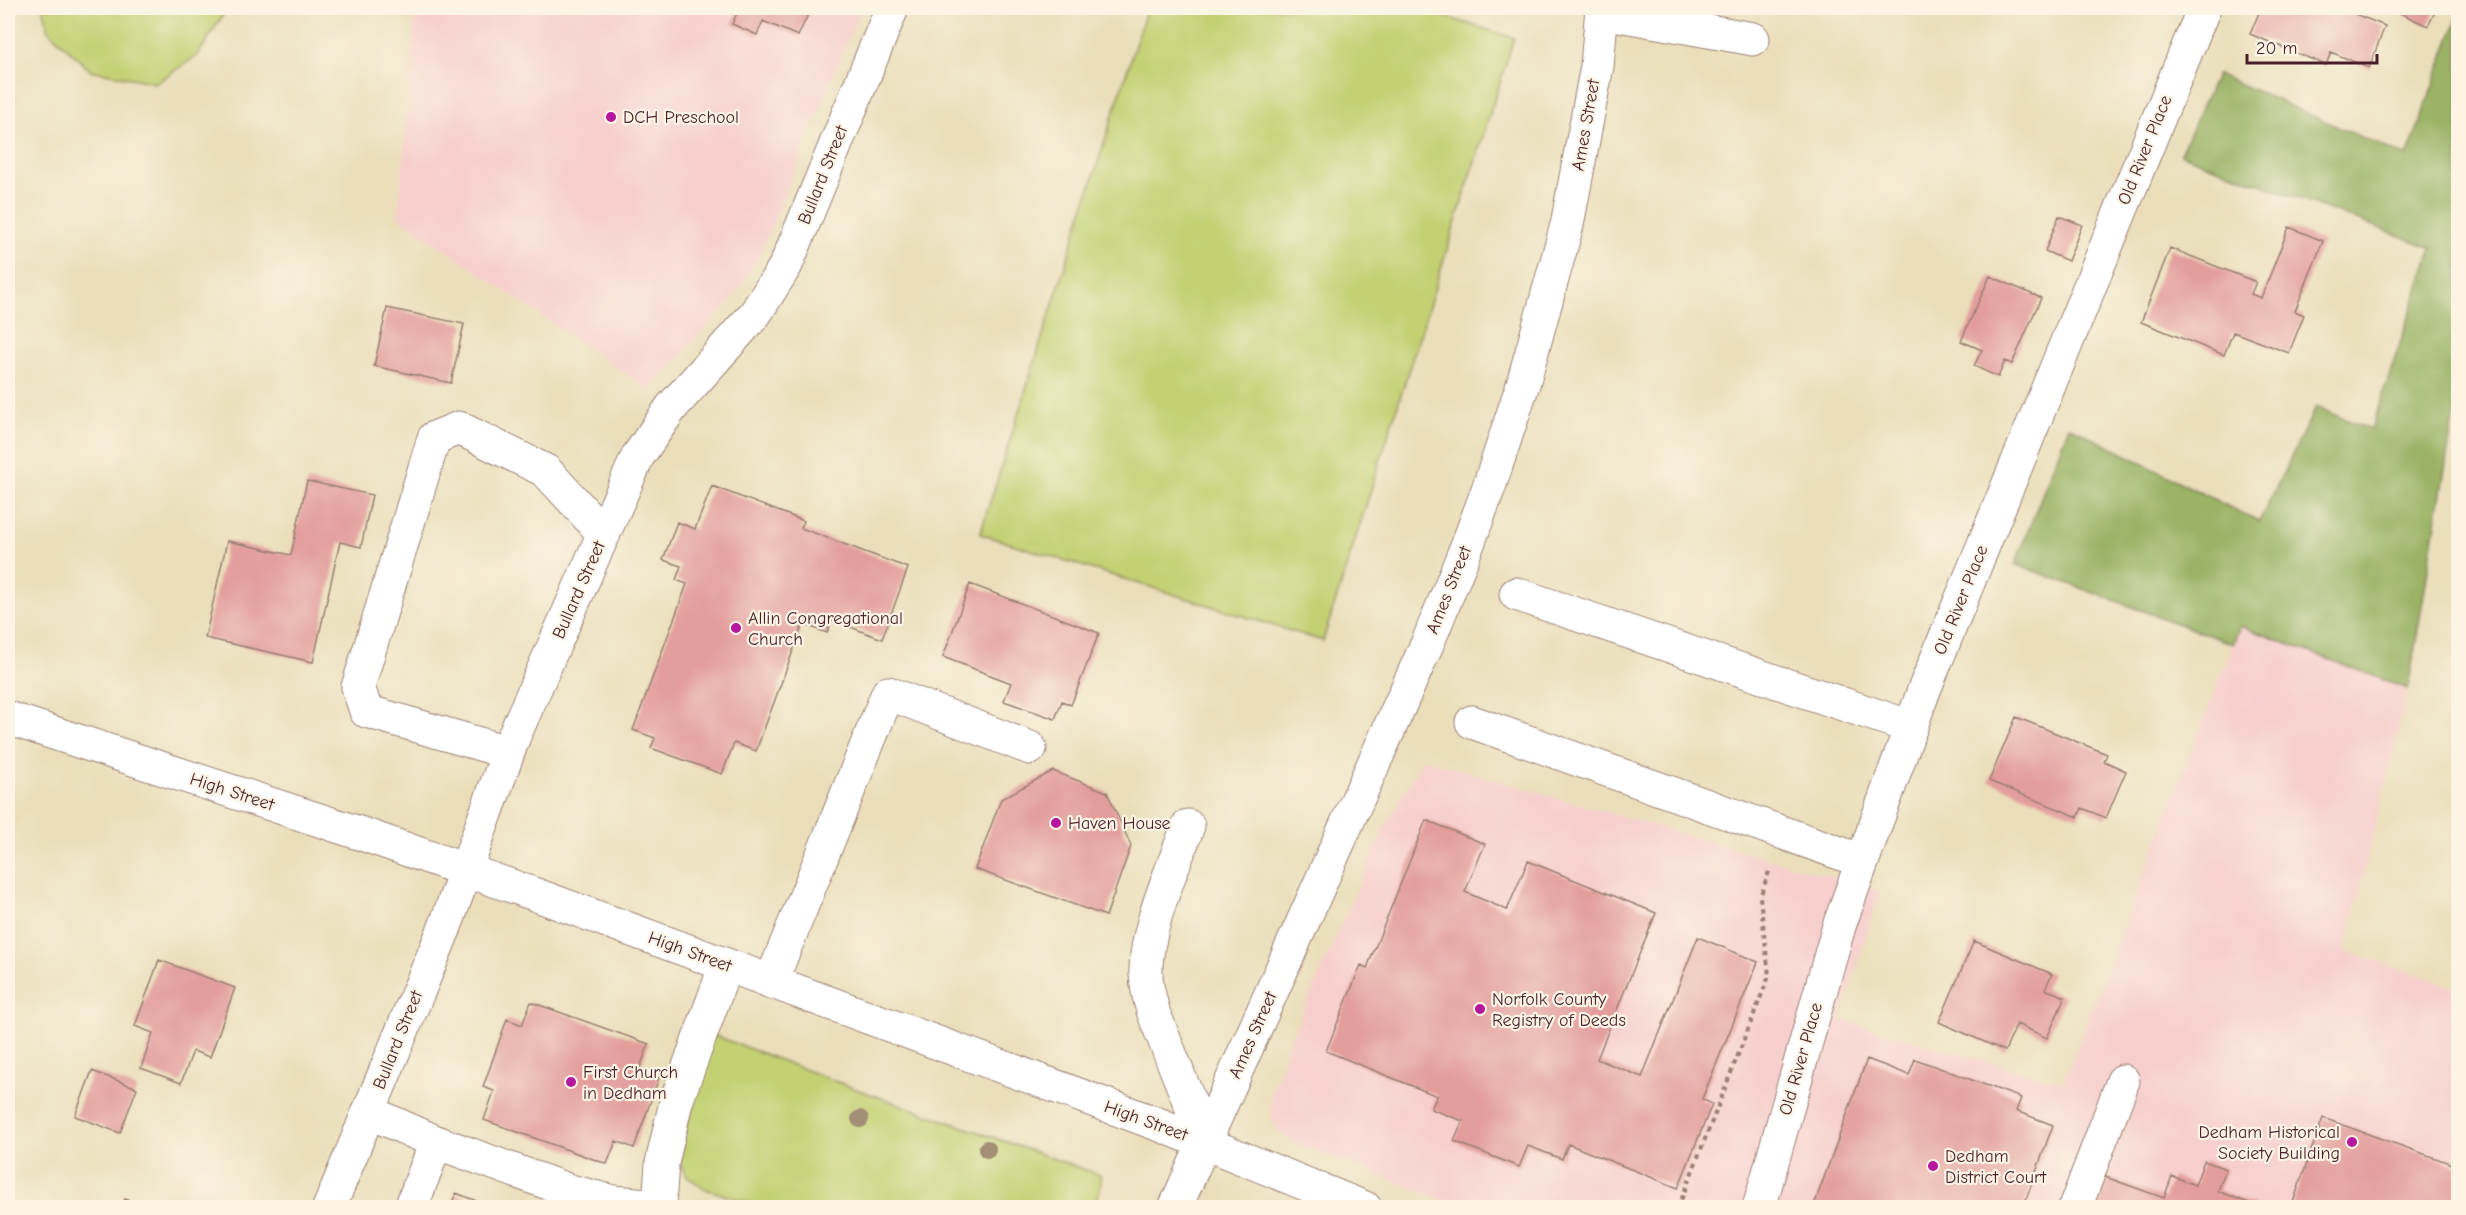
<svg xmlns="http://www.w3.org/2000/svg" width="2466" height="1215" viewBox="0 0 2466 1215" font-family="'Comic Neue',sans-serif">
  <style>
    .built { fill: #f7d0ce }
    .green { fill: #c3d173; stroke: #86784f; stroke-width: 1.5 }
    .forest { fill: #9ab365; stroke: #726948; stroke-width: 1.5 }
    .building { fill: #e39e9c }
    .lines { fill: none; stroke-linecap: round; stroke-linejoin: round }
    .minor-casing { stroke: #9a7f73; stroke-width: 35 }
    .major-casing { stroke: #9a7f73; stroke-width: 35 }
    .path { stroke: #9a7f73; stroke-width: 4; stroke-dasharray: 4.5 4.5; stroke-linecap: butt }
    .minor { stroke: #fff; stroke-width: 33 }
    .major { stroke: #fff; stroke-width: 33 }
    .tree { fill: #a38e76 }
    .poi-dot { fill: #b5179e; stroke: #fcf5e5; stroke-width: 2 }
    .labels { text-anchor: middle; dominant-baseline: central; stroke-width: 4.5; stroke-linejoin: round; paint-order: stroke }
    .poi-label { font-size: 18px; fill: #4a1f2b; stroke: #fcf5e5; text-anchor: start }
    .street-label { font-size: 18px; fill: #4a1f2b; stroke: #fcf5e5 }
  </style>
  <rect width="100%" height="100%" fill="#fcf5e5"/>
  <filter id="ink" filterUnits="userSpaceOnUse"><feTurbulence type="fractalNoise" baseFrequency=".0167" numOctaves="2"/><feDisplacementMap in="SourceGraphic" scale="12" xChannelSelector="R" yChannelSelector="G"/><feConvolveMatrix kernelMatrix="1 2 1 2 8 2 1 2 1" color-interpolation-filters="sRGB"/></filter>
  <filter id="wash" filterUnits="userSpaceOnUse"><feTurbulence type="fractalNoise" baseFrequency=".008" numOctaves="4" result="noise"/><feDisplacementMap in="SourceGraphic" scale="24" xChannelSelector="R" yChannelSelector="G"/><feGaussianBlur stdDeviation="1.35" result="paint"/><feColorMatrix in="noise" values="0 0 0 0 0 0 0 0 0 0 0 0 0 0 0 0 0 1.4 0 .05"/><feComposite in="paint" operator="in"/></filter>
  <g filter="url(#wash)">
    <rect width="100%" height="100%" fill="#ebdfbb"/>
    <path class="built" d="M429,8H861L760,253L733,298L649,390L398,217L415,18Z
      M2240,626L2408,689L2345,951L2458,988V1207H1461L1291,1141L1279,1131L1272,1120L1271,1094L1290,1040L1382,833L1423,759L1880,891L1840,1020L2063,1083Z"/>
    <path class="green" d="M43,8H227L198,55L156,83L90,70L49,31Z
      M1147,8H1417L1514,38L1323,641L980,534Z
      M711,1034L856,1089L1100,1175C1103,1187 1097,1197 1092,1207L765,1208L703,1188L686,1175L680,1164L681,1148Z"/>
    <path class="forest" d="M2458,17V404L2456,403L2408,689L2240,626L2233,644L2015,564L2069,426L2259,522L2316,407L2371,430L2432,248L2180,154L2217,74L2407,157Z"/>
    <g id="blocks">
      <path class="building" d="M724,8H811L798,36L763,21L757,35L732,24L737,13Z
        M2261,8H2340L2385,26L2369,68L2331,52L2326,65L2250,34Z
        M2389,8H2437L2428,26Z
        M2059,216L2082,225L2068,261L2045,251Z
        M2289,227L2323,241L2295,311L2304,315L2289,353L2233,332L2224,355L2141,322L2170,248L2256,282L2251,294L2261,298Z
        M1990,276L2041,298L2012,364L2005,361L1998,377L1974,366L1982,350L1961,341Z
        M387,308L464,324L451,383L374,366Z
        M307,481L372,495L361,547L340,542L313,662L205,638L227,541L291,555Z
        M712,486L804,521L801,528L908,568L882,639L832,620L827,633L803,624L756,751L734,743L722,774L651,748L655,738L633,730L687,584L676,580L681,566L663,560L677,522L695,529Z
        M970,584L1099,633L1071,705L1062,701L1055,719L1004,701L1011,683L943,657Z
        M2016,717L2107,754L2104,761L2126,771L2106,818L2082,808L2078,817L1989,781Z
        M1053,771L1107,792L1131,846L1106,916L975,869L1001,799Z
        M1426,820L1485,844L1465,892L1507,910L1528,861L1656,913L1597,1059L1642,1077L1698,937L1758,962L1702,1099L1712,1104L1678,1188L1568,1144L1562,1159L1528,1146L1519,1167L1454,1141L1463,1121L1431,1109L1437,1096L1326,1051L1361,965L1367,968Z
        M1974,941L2052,974L2045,989L2065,997L2047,1038L2017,1024L2005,1051L1939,1022Z
        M159,960L235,988L210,1057L193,1051L181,1083L141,1068L153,1033L135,1026Z
        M531,1002L649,1044L639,1070L659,1078L634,1148L616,1141L607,1164L484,1120L494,1091L483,1087L507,1019L522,1025Z
        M1867,1059L1909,1075L1915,1059L2021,1098L2016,1111L2053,1125L2023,1208H1813Z
        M92,1071L137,1088L120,1133L75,1116Z
        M2323,1118L2458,1166V1208H2291Z
        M2204,1161L2226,1169L2218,1191L2256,1206L2255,1208H2088L2100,1175L2164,1198L2172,1176L2195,1185Z
        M456,1193L492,1207V1208H450Z
        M125,1199L145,1207V1208H121Z"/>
    </g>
  </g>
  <g filter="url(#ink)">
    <use href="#blocks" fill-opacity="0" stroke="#9a7f73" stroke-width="1.5"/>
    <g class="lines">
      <g class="minor-casing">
        <path id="minor" d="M1602,12L1753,39
          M1516,594L1911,727
          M1472,722L1862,861
          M507,752L366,711L358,687L434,438L459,428L546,471L604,534
          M1188,826C1173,869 1145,928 1146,973C1146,987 1150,1000 1154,1014L1206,1143
          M771,982L888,693L1030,748
          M369,1112L436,1142L570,1191L614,1202L659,1206L662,1163L676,1102L726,965
          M329,1208L445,927L514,736L638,456L671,408L755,314L786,265L892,8
          M411,1208L436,1142
          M1175,1208L1428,642L1469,541L1489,487L1523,384L1567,225L1597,66L1602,8
          M1759,1208L1839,926L1924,690L2204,8
          M2075,1208L2123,1081"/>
      </g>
      <g class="major-casing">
        <path id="major" d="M8,718L365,835L523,890L1163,1126L1365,1208"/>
      </g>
      <path class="path" d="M1678,1208L1769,976L1760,897L1770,869"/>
      <use href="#minor" class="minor"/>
      <use href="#major" class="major"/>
    </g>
    <g class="tree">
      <circle cx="860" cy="1119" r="9"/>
      <circle cx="987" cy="1149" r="9"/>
    </g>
  </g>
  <g class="poi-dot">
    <circle cx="611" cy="117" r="6"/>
    <circle cx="736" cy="628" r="6"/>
    <circle cx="1056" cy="823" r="6"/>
    <circle cx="1480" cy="1009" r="6"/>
    <circle cx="571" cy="1082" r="6"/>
    <circle cx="2352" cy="1142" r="6"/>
    <circle cx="1933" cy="1166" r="6"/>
  </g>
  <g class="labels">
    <g class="poi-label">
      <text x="623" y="117">DCH Preschool</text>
      <text x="748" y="618">Allin Congregational<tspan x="748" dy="21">Church</tspan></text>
      <text x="1068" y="823">Haven House</text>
      <text x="1492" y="999">Norfolk County<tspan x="1492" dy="21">Registry of Deeds</tspan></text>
      <text x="583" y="1072">First Church<tspan x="583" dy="21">in Dedham</tspan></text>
      <text x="2340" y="1132" text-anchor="end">Dedham Historical<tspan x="2340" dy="21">Society Building</tspan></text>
      <text x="1945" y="1156">Dedham<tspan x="1945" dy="21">District Court</tspan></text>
    </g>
    <g class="street-label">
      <text transform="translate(1586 125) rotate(-80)">Ames Street</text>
      <text transform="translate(2145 150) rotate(-68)">Old River Place</text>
      <text transform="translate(823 175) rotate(-68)">Bullard Street</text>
      <text transform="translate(579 590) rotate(-66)">Bullard Street</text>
      <text transform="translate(1449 590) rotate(-68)">Ames Street</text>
      <text transform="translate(1961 600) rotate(-68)">Old River Place</text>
      <text transform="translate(232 792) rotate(18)">High Street</text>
      <text transform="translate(690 952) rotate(20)">High Street</text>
      <text transform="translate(1253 1035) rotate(-66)">Ames Street</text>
      <text transform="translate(398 1040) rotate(-68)">Bullard Street</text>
      <text transform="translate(1801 1059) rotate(-74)">Old River Place</text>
      <text transform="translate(1146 1121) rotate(20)">High Street</text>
    </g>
  </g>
  <rect width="2466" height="1215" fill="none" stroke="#fcf5e5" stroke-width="30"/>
  <path d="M2247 54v9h130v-9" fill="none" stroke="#4a1f2b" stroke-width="3"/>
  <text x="2256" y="54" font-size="18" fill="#4a1f2b" stroke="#fcf5e5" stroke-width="4.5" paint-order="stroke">20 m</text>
</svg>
